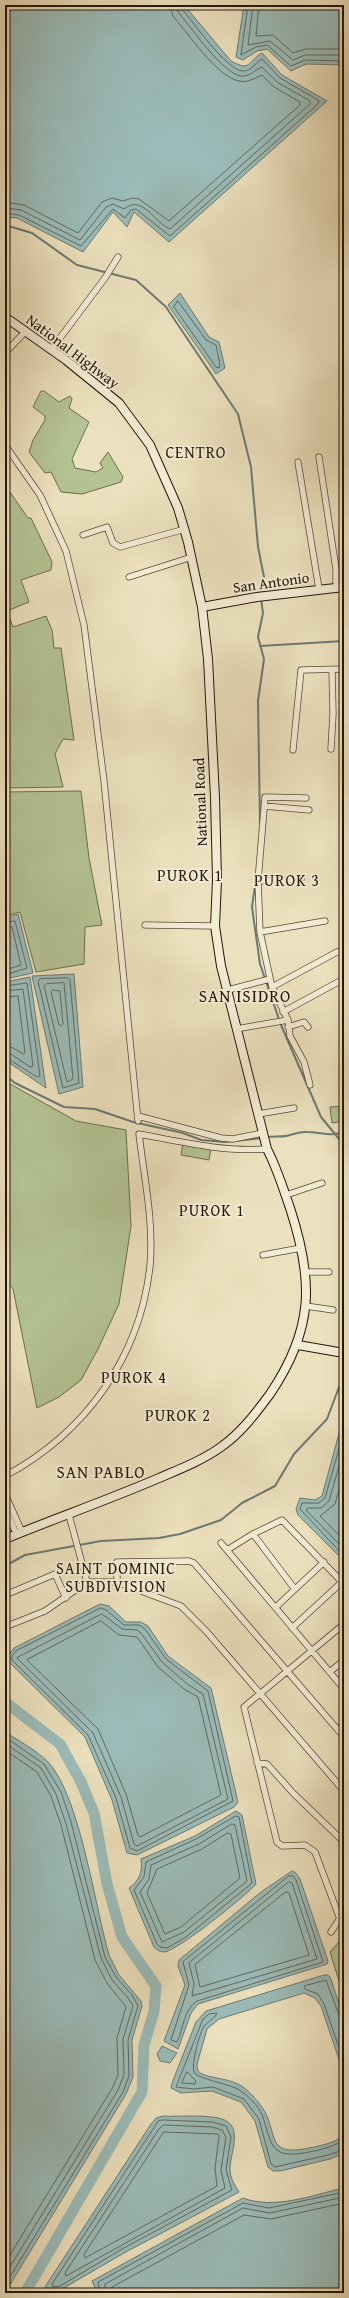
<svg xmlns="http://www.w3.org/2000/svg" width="349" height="2298" viewBox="0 0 349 2298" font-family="'Gentium Book Plus',serif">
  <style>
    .green { fill: #b4c394; stroke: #6c6c4d }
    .water { fill: #9bbcb9; stroke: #6c7971 }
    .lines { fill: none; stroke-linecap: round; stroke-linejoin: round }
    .shore { stroke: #606860; stroke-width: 1 }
    .stream { stroke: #6c7971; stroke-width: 2 }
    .river { stroke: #9bbcb9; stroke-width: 11 }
    .street-casing { stroke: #574834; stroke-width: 7 }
    .secondary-casing { stroke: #251506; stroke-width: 10 }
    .street { stroke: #f3ecd5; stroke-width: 5.5 }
    .secondary { stroke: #f3ecd5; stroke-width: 8 }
    .labels { text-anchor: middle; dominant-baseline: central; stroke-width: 4; stroke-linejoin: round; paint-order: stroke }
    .street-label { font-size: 15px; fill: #251506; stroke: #f3ecd5 }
    .neighbourhood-label { font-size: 16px; letter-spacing: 1px; fill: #251506; stroke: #f3ecd5 }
    .quarter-label { font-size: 17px; letter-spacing: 1px; fill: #251506; stroke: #f3ecd5 }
  </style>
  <rect width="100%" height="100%" fill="#ece1be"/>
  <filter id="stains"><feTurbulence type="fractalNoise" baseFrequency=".005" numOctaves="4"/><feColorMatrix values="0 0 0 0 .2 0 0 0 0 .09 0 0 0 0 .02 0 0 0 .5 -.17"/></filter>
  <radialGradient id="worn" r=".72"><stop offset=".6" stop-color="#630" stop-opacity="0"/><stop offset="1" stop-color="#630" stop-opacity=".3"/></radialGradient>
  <path class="green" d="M41,391H44L59,402L70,396L72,399L69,408L89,422L72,459L75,468L96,472L103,468L100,463L108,452L123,477L121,482L82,494L61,492L51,472L45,473L29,452L33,440L45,420V416L33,407Z
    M5,485L28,518H31L52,562L51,570L21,580L29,602L7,611L13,627L46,616L52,630L54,648H61L74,740L63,739L55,754L63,787L5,788V550L7,549L5,545Z
    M81,791L89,858L102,925L85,927L84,964L36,972L20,912L5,916V792Z
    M5,1081L76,1121L126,1130L131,1226L119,1304L98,1349L81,1380L59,1397L37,1408L13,1289L5,1279Z
    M344,1106V1121L332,1123L330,1107Z
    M183,1143L211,1148L209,1160L181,1155Z
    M344,1936V1997L330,1952Z"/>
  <path class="water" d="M5,5H184L231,61C251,72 247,62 262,53L282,75L327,101L169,242L134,212L127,227L113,212L83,252L17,218L5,217Z
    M244,5H344V65L306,64L291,71L267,49L257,51L243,60L236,57Z
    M180,293L209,337L219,342L225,368L216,374L168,305Z
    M18,914L33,973L5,979V918Z
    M74,974L83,1087L59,1094L32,976Z
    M30,977L46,1088L5,1060V982Z
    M341,1426L344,1427V1561L298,1515L296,1509L300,1498L315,1500L322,1496Z
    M100,1604L109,1606L126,1622H141L148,1626L168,1656L211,1688L238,1802L234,1807L137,1855L127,1853L112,1800L85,1737L9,1662L8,1656L14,1648Z
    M5,1732C19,1741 36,1750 48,1762C80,1796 95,1907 109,1955L119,1975L141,2001L142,2006L132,2040L133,2077L126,2094L5,2293Z
    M236,1811L242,1815L256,1884C247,1895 176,1952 164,1952C160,1952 157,1950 154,1947L129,1888C139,1881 143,1872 141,1859L195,1836Z
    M292,1871L296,1873L300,1879L328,1961L327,1964L198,2004L191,2013L178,2049L164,2041L185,1985L178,1966L179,1960L261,1892Z
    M324,1975H328L331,1979L344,2019V2074L321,2006L315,1998L304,1993L219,2019L207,2029L197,2064C197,2069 198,2072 202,2074C214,2079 230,2078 243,2087C251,2093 260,2103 265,2112C277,2135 268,2155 304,2149C320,2146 331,2144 344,2136V2153L330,2159L280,2171H273L268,2167L255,2121L241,2102L212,2091L181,2093L171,2088L172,2083L196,2022L206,2011Z
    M162,2046L177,2053L170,2063L160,2061L157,2054Z
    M163,2116C179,2117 207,2114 222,2119C244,2126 230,2153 230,2169C230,2178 234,2184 239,2192L124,2253L62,2289L54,2292L45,2287L151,2124L156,2118Z
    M344,2188V2293H97L92,2281L243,2198C275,2210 312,2195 344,2188Z"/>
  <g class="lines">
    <path class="shore" d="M248,5L241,55L256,47L267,45L291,66L305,60L344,61
      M253,5L248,45L270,41L293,60L305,55H344
      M259,5L256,36L273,35L293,53L306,49H344
      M5,202L24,205L78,233L102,202L112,198L123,201L132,198L139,199L169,221L300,105V102L274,87L262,75C255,78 248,83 239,81C217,77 188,33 173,16L170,5
      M5,208L21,210L80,240L106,207L113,204L124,209C143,194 153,222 170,229L310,104V101L277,82L262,67C255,69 251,77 241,76C222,73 191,27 178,12L176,5
      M5,213L19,215L81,246L113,209L125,218L131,210L136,209L170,236L319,103L318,100L280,78L262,59C255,62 252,72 242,71C226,69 193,22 182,9L181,5
      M178,301L206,340L216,345L220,365L219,368L216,367L174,307Z
      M5,922L15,921L27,968L5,975
      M5,927H12L21,965L5,970
      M68,978L70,980L79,1083L63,1088L38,981L40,979Z
      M64,983L73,1079L67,1082L44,986L46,984Z
      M5,986L27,983L40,1076L37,1077L5,1057
      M53,990L60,991L63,1024L61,1026L59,1025L51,992Z
      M5,991L23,989L33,1066L30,1067L11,1054L5,1052
      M5,997L18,996L25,1053L23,1054L13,1048L5,1046
      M344,1431L325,1498L319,1503H302L300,1509L344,1556
      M344,1449L329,1501L321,1508H308L306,1510L344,1549
      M344,1472L335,1504L320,1516L344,1540
      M101,1608L106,1610L124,1625H139L145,1629L166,1659L208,1691L233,1801L137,1851L130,1848L116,1798L88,1735L12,1660V1656L16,1651Z
      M102,1614L122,1629L137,1630L141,1633L162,1662L187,1684L203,1694L228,1799L137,1846L134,1844L121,1797L93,1733L17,1658Z
      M101,1621L119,1635L137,1637L158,1667L184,1689L198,1697L221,1795L140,1837L138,1835L126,1794L98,1729L27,1660Z
      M5,1737L44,1764L61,1792L71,1822L105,1957L116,1977L132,1995L138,2006L128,2040L129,2076L123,2092L5,2285
      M5,1743L41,1768L56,1794L66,1824L101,1958L112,1980L128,1998L133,2006L123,2039L124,2075L118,2090L5,2275
      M5,1750L37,1772L51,1796L61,1825L95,1960L107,1983L126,2007L117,2038L118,2075L113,2087L5,2263
      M236,1816L239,1817L252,1883L186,1937L167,1948L160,1947L157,1944L134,1890L144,1877L146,1862L196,1839Z
      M232,1824L235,1825L247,1881L184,1932L162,1942L140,1892L149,1879L151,1865L199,1844Z
      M228,1833L231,1834L240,1878L181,1927L165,1934L147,1893L157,1869L202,1849Z
      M289,1876H293L296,1880L323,1962L197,2001C183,2010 184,2028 177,2042L171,2040L189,1985L183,1962Z
      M289,1882L292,1883L317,1959L192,1996L194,1984L189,1963Z
      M286,1892L289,1893L309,1955L200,1987L195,1965Z
      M344,2018L339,2015L326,1980L304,1986L305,1989L318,1994L324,2004L344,2062
      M187,2072L196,2081L195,2084L182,2083Z
      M163,2120L212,2122L226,2126L231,2137L226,2170L232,2190L122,2249L60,2286L53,2287L52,2284L155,2126L158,2121Z
      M164,2125L212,2127L222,2130L226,2137L221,2170L225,2188L66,2276L65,2273L159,2129Z
      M164,2132L218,2134L219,2137L215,2168L217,2186L85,2258L84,2255Z
      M344,2140C331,2148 319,2150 304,2153C268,2159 272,2141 262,2115C259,2106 248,2096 241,2091C230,2083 198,2080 194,2072C191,2065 199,2035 203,2028C206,2022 215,2019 217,2013L209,2014L203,2019L176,2087L194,2089L213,2087L244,2099L259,2119L271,2164L275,2167L328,2155L344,2150
      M100,2293L98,2282L243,2203L269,2208L344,2192
      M105,2293V2284L243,2208L270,2213L344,2197
      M111,2293L112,2287L244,2215L271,2219L344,2203"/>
    <path class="stream" d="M5,225L32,233L77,265L136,280L166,307L238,414L251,467L258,547L264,577L260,595
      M260,646L344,641
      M260,823L258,701L264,659L258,637L263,613L261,599
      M256,879L252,907L260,964L281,1025L321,1117L344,1145
      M5,1075L15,1083L64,1107L95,1109L133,1122L183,1133L201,1140L225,1142L263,1138
      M267,1137C273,1136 279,1137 286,1136C293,1135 299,1131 307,1132C322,1132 328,1137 344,1132
      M5,1566L25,1555L101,1541L159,1538L180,1534L221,1520L242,1503L275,1486L294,1454L327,1419L344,1374"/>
    <path class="river" d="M5,1702L60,1744L81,1782L94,1813L107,1884L122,1937L156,1986L154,2011L144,2045L142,2092L25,2293"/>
    <g class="street-casing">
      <path id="street" d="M51,350L105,278L118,257
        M5,353L25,332
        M5,445L40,495L66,551L84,625L104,781L138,1121
        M319,457L336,569V587
        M298,462L319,589
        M83,535L107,527L113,543L120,547L185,529
        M129,577L192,557
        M331,749L333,714L332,670
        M293,750L301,670L344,669
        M306,798L265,797L258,881L260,932L272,987L288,1020L290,1036L304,1062L310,1085
        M264,806L309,810
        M258,881L301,879
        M145,925L215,926
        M260,932L325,921
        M272,987L337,952
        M228,990L270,979
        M283,1012L340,981
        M288,1027L304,1022L308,1027
        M236,1029L288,1020
        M258,1114L294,1108
        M138,1116L221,1138L233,1139L263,1133
        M286,1195L322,1183
        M263,1255L301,1248
        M306,1272H329
        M306,1306L333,1310
        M5,1476C85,1433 140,1358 150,1266C154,1222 144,1177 139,1134C182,1142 223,1152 267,1149
        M5,1494L22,1532
        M5,1508L17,1535
        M69,1515L87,1582
        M221,1543L344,1689
        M227,1550L253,1534
        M117,1582V1562L189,1561L194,1563L344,1737
        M294,1588L253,1534L282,1520L344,1584
        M5,1595L55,1574L66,1598
        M276,1607L324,1562
        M5,1627L45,1611L87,1582H117L181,1606L207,1632L344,1791
        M292,1628L342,1582
        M331,1671L344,1660
        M257,1763L267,1764L294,1794L344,1842
        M340,1919L315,1852L305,1845L282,1846L277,1842L244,1707L344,1624
        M331,1932L344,1912"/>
    </g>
    <g class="secondary-casing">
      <path id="secondary" d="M5,317L66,360L119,403L150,445L178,508L188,542L202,607L208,659L215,797L217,880L215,926L221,966L267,1149C277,1168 283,1188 290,1208C314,1281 314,1329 270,1394C256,1413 241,1433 221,1447C203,1460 180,1469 159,1478C108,1500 56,1518 5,1539
        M202,607L257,597L344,587
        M298,1345L344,1353"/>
    </g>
    <use href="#street" class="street"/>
    <use href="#secondary" class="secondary"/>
  </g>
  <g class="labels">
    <g class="street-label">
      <text transform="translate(73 351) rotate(37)">National Highway</text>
      <text transform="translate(271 582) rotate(-8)">San Antonio</text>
      <text transform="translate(200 802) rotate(-92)">National Road</text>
    </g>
    <g class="neighbourhood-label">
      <text x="196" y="452">CENTRO</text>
      <text x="190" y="875">PUROK 1</text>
      <text x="287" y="880">PUROK 3</text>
      <text x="212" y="1210">PUROK 1</text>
      <text x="134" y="1377">PUROK 4</text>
      <text x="178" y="1415">PUROK 2</text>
      <text x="116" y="1568">SAINT DOMINIC<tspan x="116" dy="18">SUBDIVISION</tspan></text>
    </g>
    <g class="quarter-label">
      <text x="245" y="995">SAN ISIDRO</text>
      <text x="101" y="1471">SAN PABLO</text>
    </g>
  </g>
  <rect width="349" height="2298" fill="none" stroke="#ece1be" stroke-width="20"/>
  <rect x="6" y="6" width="337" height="2286" fill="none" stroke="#251506" stroke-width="2"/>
  <rect x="10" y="10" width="329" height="2278" fill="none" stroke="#251506"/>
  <rect width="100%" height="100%" filter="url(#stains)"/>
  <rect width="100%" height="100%" fill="url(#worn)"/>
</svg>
